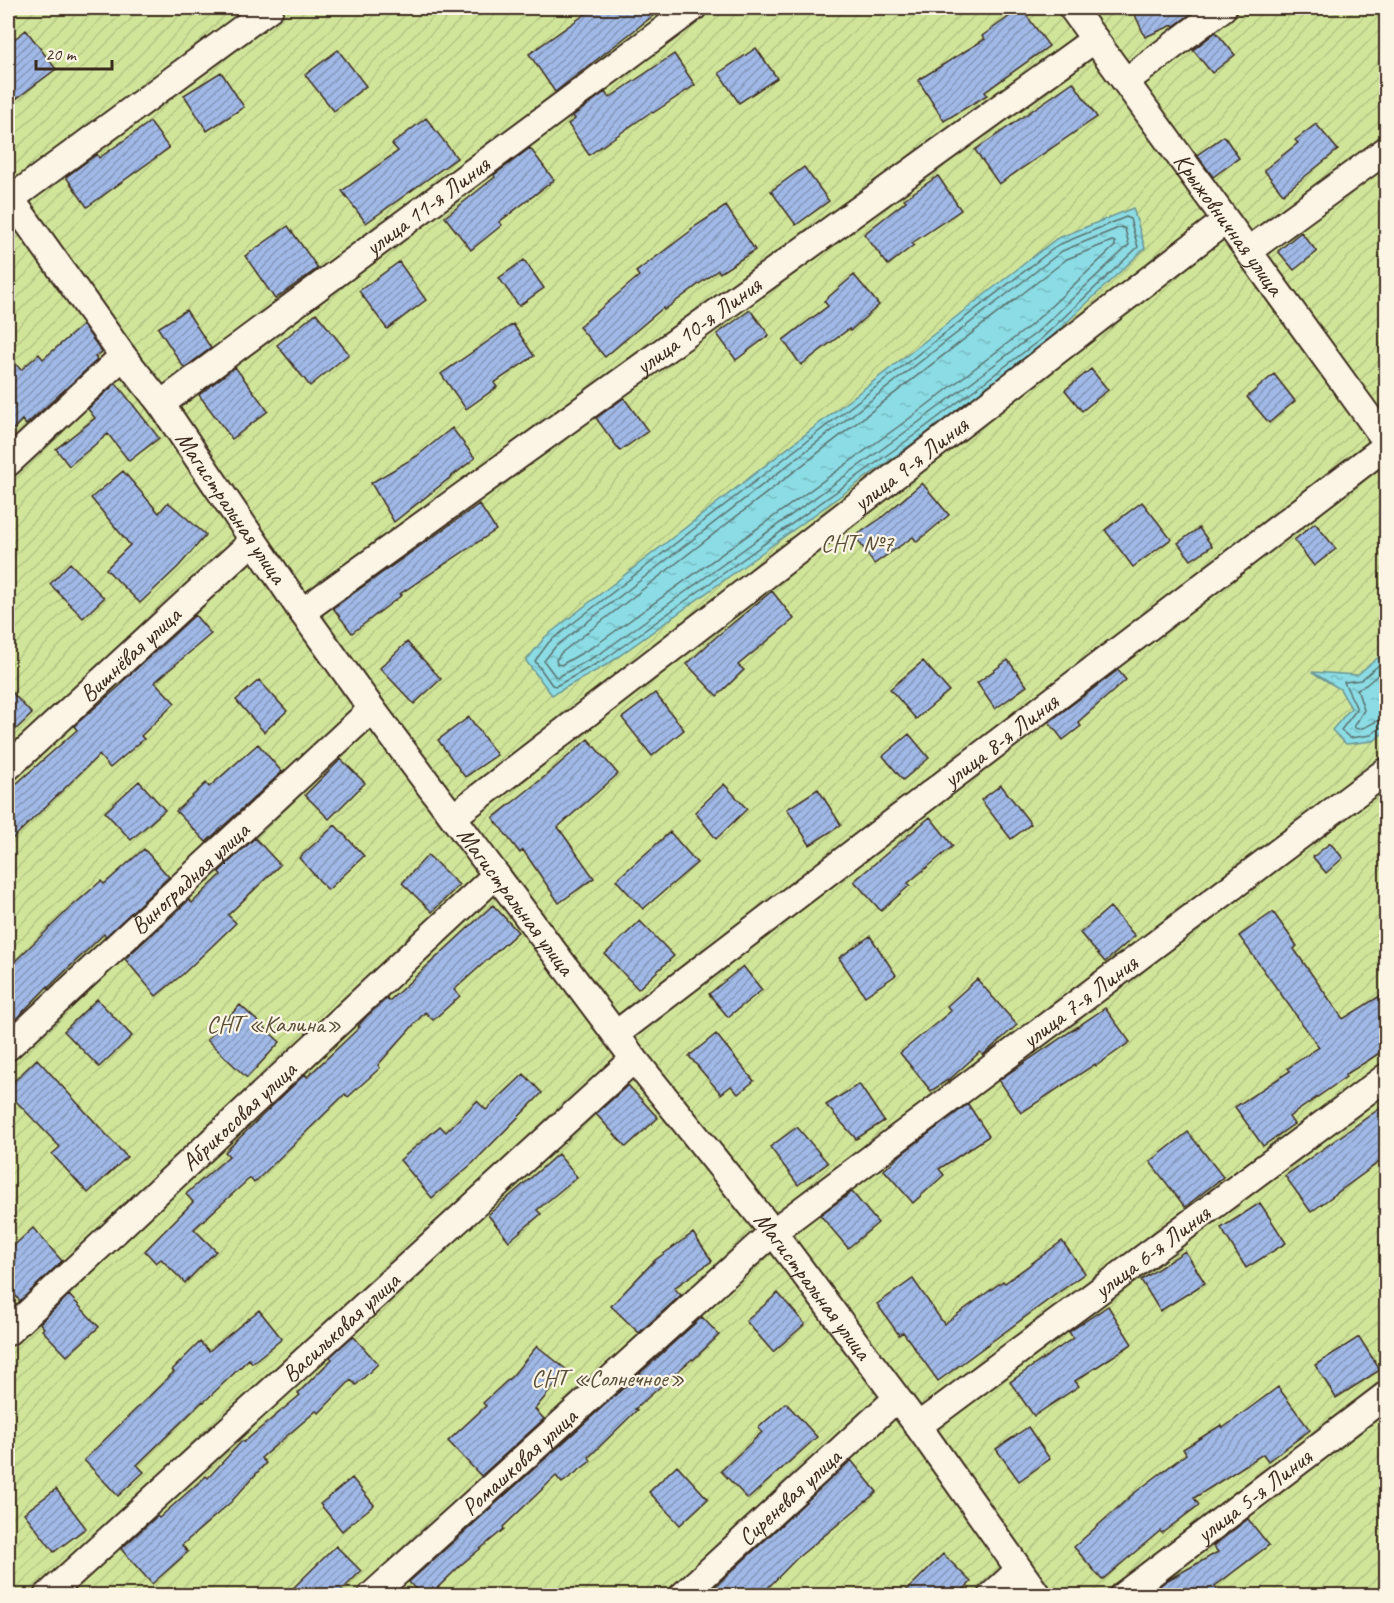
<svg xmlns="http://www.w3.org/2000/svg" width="1394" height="1603" viewBox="0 0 1394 1603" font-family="Caveat,sans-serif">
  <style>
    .garden { fill: url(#garden-furrows); stroke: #86885c; stroke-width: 1.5 }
    .water { fill: url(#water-ripples); stroke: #6b9595; stroke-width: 1.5 }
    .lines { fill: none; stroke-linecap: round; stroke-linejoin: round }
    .shore { stroke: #5b716e; stroke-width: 1.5 }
    .building { fill: url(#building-hatch); stroke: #3b2a1e; stroke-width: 1.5 }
    .minor-casing { stroke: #3b2a1e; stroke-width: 30 }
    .minor { stroke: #fcf5e5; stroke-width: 26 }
    .labels { text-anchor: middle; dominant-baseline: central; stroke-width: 4.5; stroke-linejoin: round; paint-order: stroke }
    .street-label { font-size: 24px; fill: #3b2a1e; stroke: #fcf5e5 }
    .park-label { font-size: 24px; fill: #594f37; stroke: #fcf5e5 }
  </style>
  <defs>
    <pattern id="garden-furrows" width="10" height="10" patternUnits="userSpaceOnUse" patternTransform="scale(1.5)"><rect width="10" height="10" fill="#d1e59a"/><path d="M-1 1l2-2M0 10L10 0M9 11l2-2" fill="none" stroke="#b4c584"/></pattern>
    <pattern id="water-ripples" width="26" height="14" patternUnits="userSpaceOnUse" patternTransform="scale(1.5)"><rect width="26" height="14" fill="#8bdce5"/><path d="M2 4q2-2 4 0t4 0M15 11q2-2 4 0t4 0" fill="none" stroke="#79bdc4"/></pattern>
    <pattern id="building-hatch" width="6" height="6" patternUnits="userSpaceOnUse" patternTransform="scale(1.5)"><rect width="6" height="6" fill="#a0b9e6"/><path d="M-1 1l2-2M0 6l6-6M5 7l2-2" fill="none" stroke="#8497ba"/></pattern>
  </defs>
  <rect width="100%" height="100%" fill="#e0e3e5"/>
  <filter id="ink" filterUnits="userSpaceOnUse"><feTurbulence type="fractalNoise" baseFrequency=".0167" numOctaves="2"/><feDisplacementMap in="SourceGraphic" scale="12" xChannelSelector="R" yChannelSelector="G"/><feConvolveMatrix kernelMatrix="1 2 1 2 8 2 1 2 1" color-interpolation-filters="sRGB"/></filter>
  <g filter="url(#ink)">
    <path class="garden" d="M8,8H1386V1595L8,1596Z"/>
    <path class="water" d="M1133,208L1145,248L1045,343L919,439L608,664L552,695L526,661L545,637L1056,239Z
      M1386,651V730L1374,741L1346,744L1332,730L1351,708L1340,689L1312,672L1357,675Z"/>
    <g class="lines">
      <path class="shore" d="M1126,217L1130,219L1138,247L1041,339L916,434L605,659L556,686L552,685L535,661L549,642L1058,245Z
        M1121,227L1125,229L1129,245L1036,333L911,428L601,653L558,677L555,676L544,661L555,647L1062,251Z
        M1112,241L1115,242V246L1030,326L906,421L596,645L561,665L557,664L556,660L561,653L1067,259Z
        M1386,659L1361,680L1344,682L1357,709L1341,730L1350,738L1371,735L1381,727L1386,726
        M1386,668L1366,685L1357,689L1364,710L1354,727L1357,729C1370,728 1375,719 1386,718"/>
    </g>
    <path class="building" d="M594,8H663L555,92L529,54Z
      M1021,8L1049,46L985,92L987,95L944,121L918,80L985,39L982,36Z
      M1132,8H1199L1174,26L1173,25L1145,37Z
      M26,30L56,69L8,105V44Z
      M1216,32L1235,55L1212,73L1193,50Z
      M756,48L777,78L739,103L719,73Z
      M338,50L366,86L334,111L305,75Z
      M674,54L695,85L653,113L651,112L589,155L568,124L575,119L573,116L605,92L609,98Z
      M221,72L244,107L207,131L184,95Z
      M1073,82L1097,117L999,184L975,150Z
      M426,118L457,158L366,223L342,191L398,151L392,144Z
      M150,122L169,148L87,207L66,177L97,154L99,158Z
      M1316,124L1338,150L1283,194L1264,170L1298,143L1295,140Z
      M1224,136L1239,158L1213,177L1197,155Z
      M530,148L554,180L499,222L502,225L471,250L445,217L495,177L494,175Z
      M804,167L829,201L796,225L771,191Z
      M938,176L961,210L912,243L914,245L888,265L864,234L906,201L904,199Z
      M726,206L755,250L720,273L718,270L664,310L663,308L605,357L579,327L639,276L636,272L692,230L691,229Z
      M288,226L318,268L275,299L245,256Z
      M1301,232L1317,252L1294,270L1278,251Z
      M524,260L544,288L519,306L499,278Z
      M399,262L426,300L387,329L359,291Z
      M854,275L879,305L850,331L849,329L801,365L783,340L828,306L824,301Z
      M186,310L211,348L184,368L158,328Z
      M750,310L769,335L736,360L717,334Z
      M316,313L349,354L310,386L277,345Z
      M513,324L534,356L494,383L497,387L466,409L441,374Z
      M83,325L102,352L95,357L97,360L26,425L22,420L8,435V355L21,370L39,354L43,359Z
      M235,367L268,411L232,439L199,395Z
      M1091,369L1108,390L1082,411L1065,390Z
      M1274,374L1295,401L1269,423L1247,397Z
      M116,383L159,438L129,461L108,434L69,466L56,449L95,418L88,409Z
      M624,398L648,431L620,451L596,418Z
      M452,428L475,458L394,522L371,483L417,456Z
      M123,471L159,513L168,502L206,535L178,567L140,603L106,569L130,545L91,498Z
      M922,483L949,515L917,542L913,537L874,564L855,536L880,519Z
      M1142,502L1171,539L1133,567L1105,530Z
      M479,504L496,530L400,594L402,595L352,633L333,608Z
      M1315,523L1336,549L1314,566L1294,540Z
      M1199,528L1212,546L1191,560L1178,543Z
      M70,563L104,598L83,618L50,584Z
      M772,591L794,619L738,665L744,670L717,696L687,664L716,637Z
      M195,615L211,634L155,682L175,703L141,736L144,739L110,768L99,755L8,843V791L77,730L74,726L122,684L121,683Z
      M407,642L441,679L414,704L380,668Z
      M1008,660L1027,686L995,709L977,683Z
      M923,661L949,691L916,719L890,689Z
      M1118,670L1126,680L1078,722L1081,726L1063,740L1049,722Z
      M259,680L287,711L264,732L236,700Z
      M8,688L32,714L8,737Z
      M655,693L684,730L652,756L622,718Z
      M469,717L497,755L465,777L438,740Z
      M909,734L929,758L903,780L883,756Z
      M588,739L618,774L558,827L594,878L559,903L523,850L520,853L493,818L543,778Z
      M258,744L282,772L206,842L176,811L206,783L209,787Z
      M341,759L365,783L329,819L305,795Z
      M139,781L165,810L131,840L105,812Z
      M724,784L747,809L716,839L695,812Z
      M1001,785L1031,824L1011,839L981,800Z
      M818,789L841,825L810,845L787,809Z
      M930,817L953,846L908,883L910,885L881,911L854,881Z
      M335,825L364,856L328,890L299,858Z
      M670,832L697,863L643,909L616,880Z
      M255,838L280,865L228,915L236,923L183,974L156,996L125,959L189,900L192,903L221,875L219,872L227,864Z
      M1330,843L1343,858L1326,873L1313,857Z
      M144,849L169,877L106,936L104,934L49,987L48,986L8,1027V968L70,908L101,881L104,884Z
      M428,855L459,885L432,912L402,883Z
      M493,905L518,932L454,990L460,996L433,1020L425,1012L378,1065L380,1068L348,1097L345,1094L254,1183L250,1178L194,1229L216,1251L185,1283L161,1259L156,1263L145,1251L193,1202L186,1194L229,1156L225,1152L305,1074L307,1077L360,1027L358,1026L367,1016L387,998L389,1001Z
      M1110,907L1135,936L1105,962L1080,933Z
      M1273,912L1297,946L1294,949L1343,1019L1386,992V1049L1345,1075L1346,1077L1289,1117L1294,1124L1263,1146L1235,1107L1290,1071L1288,1068L1319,1047L1239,936Z
      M640,921L674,956L638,989L605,954Z
      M870,936L896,975L865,996L839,958Z
      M743,966L762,990L728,1017L709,994Z
      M977,979L1017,1025L983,1055L980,1052L951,1078L931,1091L900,1053L951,1011L947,1006Z
      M97,999L132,1036L99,1067L64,1031Z
      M240,1005L280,1042L247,1078L207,1040Z
      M1105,1008L1130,1042L1096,1066L1095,1064L1021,1113L999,1080Z
      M716,1034L754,1081L738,1094L731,1086L721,1094L689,1056Z
      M37,1059L127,1157L88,1193L52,1154L60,1147L8,1093V1087Z
      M524,1074L542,1093L473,1163L432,1198L400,1160L440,1126L446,1132L477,1101L486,1110Z
      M859,1084L884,1121L856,1139L826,1105Z
      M628,1085L658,1118L626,1147L596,1114Z
      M968,1104L989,1136L939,1169L944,1175L913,1203L884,1170L903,1153Z
      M1386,1104V1157L1311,1212L1285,1176Z
      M797,1127L828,1163L798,1185L770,1147Z
      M1188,1132L1223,1177L1185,1207L1150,1162Z
      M558,1154L577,1177L537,1210L541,1214L509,1241L488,1215Z
      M852,1192L878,1223L848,1248L820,1215Z
      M1260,1203L1286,1243L1246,1268L1221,1228Z
      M33,1228L62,1261L20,1301L8,1287V1251Z
      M693,1233L712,1261L674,1288L681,1295L639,1333L611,1306L655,1260Z
      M1062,1241L1085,1273L938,1381L903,1332L899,1335L877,1304L913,1279L944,1324L1003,1281L1005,1283Z
      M1185,1251L1205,1283L1160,1311L1141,1280Z
      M778,1293L805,1324L773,1352L746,1321Z
      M69,1295L99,1327L67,1356L42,1330L44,1328L40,1323Z
      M1108,1306L1132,1344L1075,1381L1079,1386L1034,1416L1010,1382L1073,1338L1069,1332Z
      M259,1310L282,1339L252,1363L249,1359L204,1402L203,1401L137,1465L144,1472L118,1496L84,1460L174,1372L172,1370L200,1342L209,1351Z
      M702,1317L719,1335L693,1360L692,1359L635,1409L637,1410L589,1457L591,1461L562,1483L556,1476L503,1527L504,1529L462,1564L429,1596H422L409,1582Z
      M353,1336L378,1364L356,1385L351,1380L319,1413L316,1411L261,1458L266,1463L231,1502L182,1545L188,1552L152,1584L121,1549L157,1516L159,1518L206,1476L208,1478L242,1441L244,1442L300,1395L298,1393L332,1359L330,1357Z
      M1359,1337L1380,1370L1336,1398L1315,1365Z
      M537,1346L567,1370L535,1409L544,1419L481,1476L448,1441L486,1406L483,1403L513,1375Z
      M1278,1387L1310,1430L1268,1461L1263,1454L1194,1498L1199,1505L1162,1533L1160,1531L1102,1580L1074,1547L1133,1494L1186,1454L1183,1449L1221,1425L1223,1428Z
      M786,1403L817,1437L748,1499L721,1471L762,1432L758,1428Z
      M1028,1427L1050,1459L1019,1481L996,1449Z
      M851,1460L877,1492L796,1559L760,1596H705Z
      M677,1465L708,1499L680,1525L649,1492Z
      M352,1478L374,1505L342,1531L320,1504Z
      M56,1489L86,1528L54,1552L24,1513Z
      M1248,1519L1269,1545L1215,1586L1220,1596H1147L1166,1581L1218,1552L1213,1546Z
      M336,1546L361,1571L336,1596H285Z
      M943,1554L971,1582L957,1596H901Z"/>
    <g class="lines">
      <g class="minor-casing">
        <g id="minor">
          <path id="s1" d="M1072,8L1386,441"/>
          <path d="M1126,81L1223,8"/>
          <path id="s2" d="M8,195L123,356L161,404L302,612L372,709L634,1059L773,1232L918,1426L1038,1596"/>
          <path d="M8,201L270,8"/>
          <path d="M1248,251L1386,150"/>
          <path id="s3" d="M161,404L693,8"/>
          <path d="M8,463L123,356"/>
          <path id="s4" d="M302,612L1095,39"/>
          <path id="s5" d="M8,767L253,541"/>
          <path id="s6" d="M453,817L1225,221"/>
          <path id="s7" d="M616,1034L1386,446"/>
          <path id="s8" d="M8,1047L372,709"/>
          <path id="s9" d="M8,1332L496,875"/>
          <path id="s10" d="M918,1426L1386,1077"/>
          <path id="s11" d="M47,1596L634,1059"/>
          <path id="s12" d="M371,1596L773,1232L1386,771"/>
          <path id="s13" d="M682,1596L896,1399"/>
          <path d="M991,1596L1019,1570"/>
          <path id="s14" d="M1122,1596L1386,1395"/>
        </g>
      </g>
      <use href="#minor" class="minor"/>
    </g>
  </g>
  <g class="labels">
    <g class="street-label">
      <text stroke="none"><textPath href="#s3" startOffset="332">улица 11-я Линия</textPath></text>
      <text stroke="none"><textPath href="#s1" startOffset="267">Крыжовничная улица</textPath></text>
      <text stroke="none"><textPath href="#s4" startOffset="489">улица 10-я Линия</textPath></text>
      <text stroke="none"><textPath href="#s6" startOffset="578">улица 9-я Линия</textPath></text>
      <text stroke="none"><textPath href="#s2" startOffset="384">Магистральная улица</textPath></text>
      <text stroke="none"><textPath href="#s5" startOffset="166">Вишнёвая улица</textPath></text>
      <text stroke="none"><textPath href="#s7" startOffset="484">улица 8-я Линия</textPath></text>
      <text stroke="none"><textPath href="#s8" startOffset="248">Виноградная улица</textPath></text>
      <text stroke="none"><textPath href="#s2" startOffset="870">Магистральная улица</textPath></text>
      <text stroke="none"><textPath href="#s12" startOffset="926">улица 7-я Линия</textPath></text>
      <text stroke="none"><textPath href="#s9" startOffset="316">Абрикосовая улица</textPath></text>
      <text stroke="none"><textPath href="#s10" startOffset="292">улица 6-я Линия</textPath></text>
      <text stroke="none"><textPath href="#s2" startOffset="1356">Магистральная улица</textPath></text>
      <text stroke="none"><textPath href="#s11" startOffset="398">Васильковая улица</textPath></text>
      <text stroke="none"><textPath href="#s12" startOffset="200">Ромашковая улица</textPath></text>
      <text stroke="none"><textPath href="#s14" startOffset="166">улица 5-я Линия</textPath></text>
      <text stroke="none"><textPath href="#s13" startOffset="146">Сиреневая улица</textPath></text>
    </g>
    <g class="park-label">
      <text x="857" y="543">СНТ №7</text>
      <text x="274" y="1024">СНТ «Калина»</text>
      <text x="608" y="1378">СНТ «Солнечное»</text>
    </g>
  </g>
  <rect width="1394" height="1603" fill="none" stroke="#fcf5e5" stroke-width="30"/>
  <rect x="15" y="15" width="1364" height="1573" fill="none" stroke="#3b2a1e" stroke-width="2" filter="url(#ink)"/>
  <path d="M36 60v9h76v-9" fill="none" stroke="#3b2a1e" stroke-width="3"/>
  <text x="45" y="60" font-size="18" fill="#3b2a1e" stroke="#fcf5e5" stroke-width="4.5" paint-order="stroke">20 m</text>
</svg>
